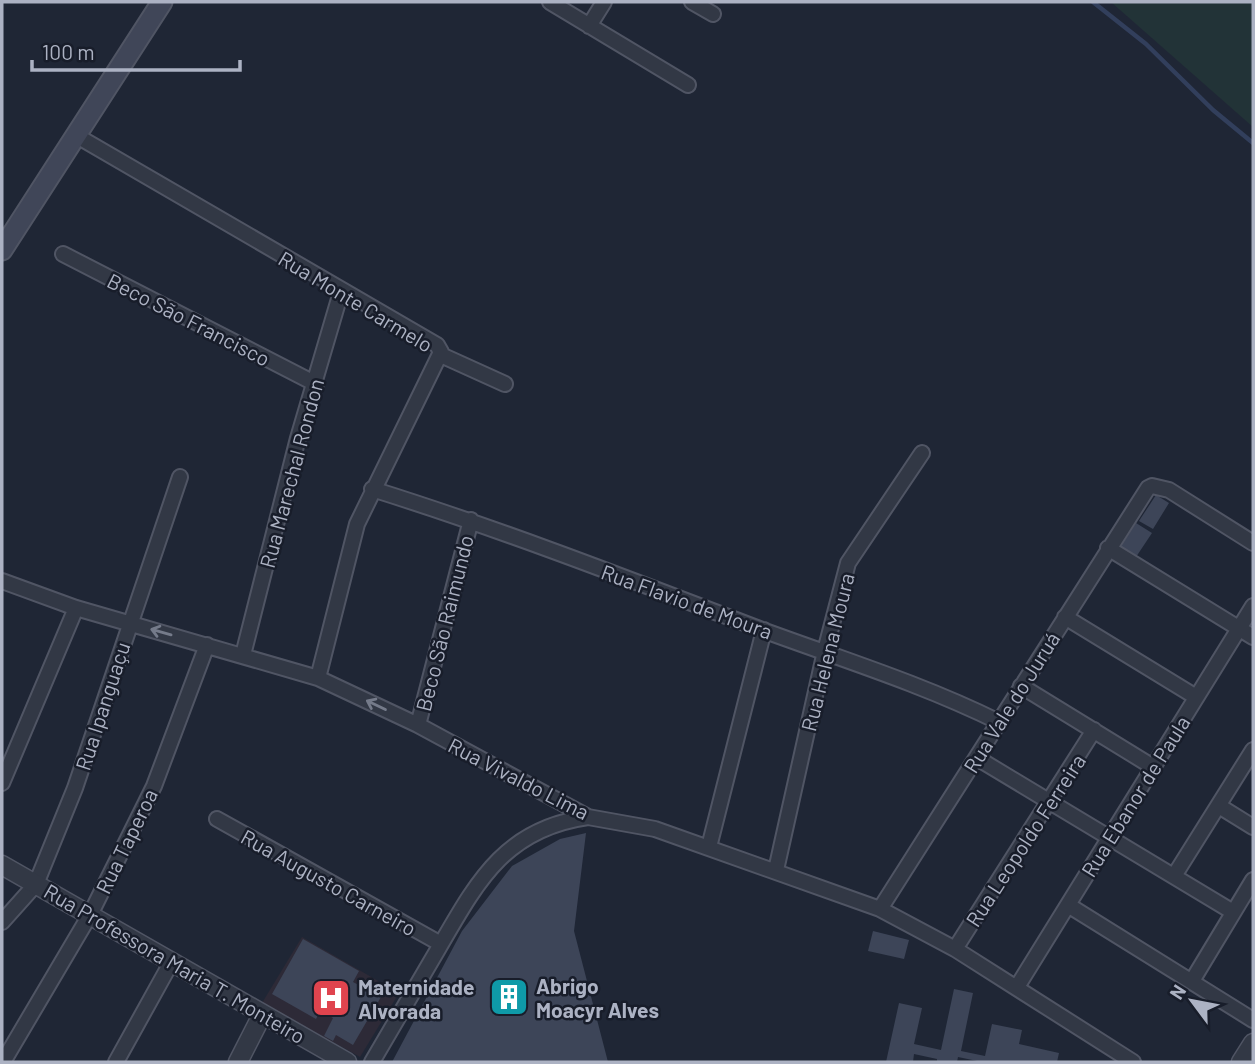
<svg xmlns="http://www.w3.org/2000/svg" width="1255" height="1064" viewBox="0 0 1255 1064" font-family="Barlow,sans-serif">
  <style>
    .medical { fill: #2d2a37 }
    .green { fill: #223337 }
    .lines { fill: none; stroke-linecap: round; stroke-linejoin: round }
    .stream { stroke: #323f5c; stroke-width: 4.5 }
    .building { fill: #3d4558 }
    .minor-casing { stroke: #505564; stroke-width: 18 }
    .tertiary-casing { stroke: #505564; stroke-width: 21 }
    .secondary-casing { stroke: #505564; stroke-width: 23 }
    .minor { stroke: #323845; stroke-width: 14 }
    .tertiary { stroke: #323845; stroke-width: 18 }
    .secondary { stroke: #404658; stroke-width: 19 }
    .oneway { stroke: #757b8a }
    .labels { text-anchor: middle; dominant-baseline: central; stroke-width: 5; stroke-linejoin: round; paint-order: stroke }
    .street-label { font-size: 21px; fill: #acb2c3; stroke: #181d2a }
    .poi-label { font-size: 21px; font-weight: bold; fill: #acb2c3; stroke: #181d2a; text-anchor: start }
  </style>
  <rect width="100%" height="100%" fill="#1f2635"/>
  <path class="medical" d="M302,937L399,993L360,1057L262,1003Z"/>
  <path class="green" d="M1111,2H1253V127Z"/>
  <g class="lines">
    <path class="stream" d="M1093,2L1146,44L1213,110L1253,143"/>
  </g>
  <path class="building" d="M1156,495L1169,503L1153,529L1139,521Z
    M1136,523L1152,533L1134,560L1118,551Z
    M586,833L574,931L608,1062H392L462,931L512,866L560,839Z
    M873,931L909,940L904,959L868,951Z
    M303,939L359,971L353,982L381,997L353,1045L336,1035L333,1041L324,1036L333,1018L320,1011L316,1019L272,994Z
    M954,989L973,993L961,1051L985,1056L992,1024L1022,1030L1019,1044L1059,1053L1057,1062H982L958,1057L957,1062H937V1059L914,1054L913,1062H886L899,1003L922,1008L914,1044L941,1050Z"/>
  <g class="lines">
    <g class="minor-casing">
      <path id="minor" d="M550,2L688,85
        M692,2L713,14
        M589,26L604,2
        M77,136L437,345L441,352L357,524L318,678
        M63,254L316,384
        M441,355L505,384
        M372,489C503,530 629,579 757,628C838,658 920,683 999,722
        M1108,548L1253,637
        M2,581L76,608L318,678L418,725L588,817L655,829L880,909L955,949L1133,1062
        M1065,617L1196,697
        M243,655L298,438L341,292
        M1021,686L1153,767
        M418,725L471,520
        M977,758L1233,912
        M2,783L76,608
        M1219,806L1253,827
        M217,819L441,944
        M709,847L764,630
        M776,870L825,651L848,563L922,453
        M1174,876L1253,750
        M1068,905L1253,1020
        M880,909L1148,488L1152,486L1169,490L1253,543
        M2,922L36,884L75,788L180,477
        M955,949L1094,730
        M1192,981L1253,880
        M1017,987L1253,606
        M3,1062L91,913L154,786L207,645
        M116,1062L172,961
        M372,1062C394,1025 415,988 437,951C476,884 503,829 588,817"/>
    </g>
    <g class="tertiary-casing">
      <path id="tertiary" d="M2,865L347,1062
        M238,1062L262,1015
        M1241,1062L1253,1043"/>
    </g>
    <g class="secondary-casing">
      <path id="secondary" d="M2,250L162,2"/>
    </g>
    <use href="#minor" class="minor"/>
    <use href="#tertiary" class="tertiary"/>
    <use href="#secondary" class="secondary"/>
  </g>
  <defs><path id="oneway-shaft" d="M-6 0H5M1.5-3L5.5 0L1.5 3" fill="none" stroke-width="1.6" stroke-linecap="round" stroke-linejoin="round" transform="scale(1.75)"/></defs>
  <g class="oneway">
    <use href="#oneway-shaft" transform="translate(161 632) rotate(-164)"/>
    <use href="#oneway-shaft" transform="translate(376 705) rotate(-154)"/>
  </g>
  <defs>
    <g id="building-square" transform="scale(2.0125)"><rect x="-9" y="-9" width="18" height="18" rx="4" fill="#0f9aa8" stroke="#181d2a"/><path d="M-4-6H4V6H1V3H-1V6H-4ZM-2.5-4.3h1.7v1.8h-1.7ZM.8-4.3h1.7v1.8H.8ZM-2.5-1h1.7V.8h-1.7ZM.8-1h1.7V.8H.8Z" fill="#fff"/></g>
    <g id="hospital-square" transform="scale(2.0125)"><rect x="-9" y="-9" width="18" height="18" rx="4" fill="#e0444e" stroke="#181d2a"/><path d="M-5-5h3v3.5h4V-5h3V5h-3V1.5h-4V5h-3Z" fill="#fff"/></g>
  </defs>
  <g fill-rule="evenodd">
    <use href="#building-square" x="509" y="997"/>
    <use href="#hospital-square" x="331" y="998"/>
  </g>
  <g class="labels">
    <g class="street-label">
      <text transform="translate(356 301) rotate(31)">Rua Monte Carmelo</text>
      <text transform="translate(189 319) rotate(27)">Beco São Francisco</text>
      <text transform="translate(291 473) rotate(-75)">Rua Marechal Rondon</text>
      <text transform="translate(687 601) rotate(20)">Rua Flavio de Moura</text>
      <text transform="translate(444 623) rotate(-76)">Beco São Raimundo</text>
      <text transform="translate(827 652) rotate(-76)">Rua Helena Moura</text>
      <text transform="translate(1011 702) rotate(-58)">Rua Vale do Juruá</text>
      <text transform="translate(102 706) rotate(-72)">Rua Ipanguaçu</text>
      <text transform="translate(519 778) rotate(27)">Rua Vivaldo Lima</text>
      <text transform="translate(1135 796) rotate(-58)">Rua Ebanor de Paula</text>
      <text transform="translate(1025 840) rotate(-57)">Rua Leopoldo Ferreira</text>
      <text transform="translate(126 841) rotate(-64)">Rua Taperoa</text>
      <text transform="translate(329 882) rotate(29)">Rua Augusto Carneiro</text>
      <text transform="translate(175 963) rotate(30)">Rua Professora Maria T. Monteiro</text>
    </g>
    <g class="poi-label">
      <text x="536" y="985">Abrigo<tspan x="536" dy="24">Moacyr Alves</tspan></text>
      <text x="358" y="986">Maternidade<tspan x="358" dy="24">Alvorada</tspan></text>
    </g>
  </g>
  <rect width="1255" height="1064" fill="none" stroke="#acb2c3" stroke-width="7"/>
  <g transform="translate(1192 1001) rotate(302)" stroke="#181d2a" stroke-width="5" paint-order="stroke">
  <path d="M0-5L12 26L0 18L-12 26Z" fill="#acb2c3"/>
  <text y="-10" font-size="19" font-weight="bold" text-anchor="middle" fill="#acb2c3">N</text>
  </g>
  <path d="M32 60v10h208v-10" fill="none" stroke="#acb2c3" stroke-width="3.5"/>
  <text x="42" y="60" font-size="21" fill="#acb2c3" stroke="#181d2a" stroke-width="5" paint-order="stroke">100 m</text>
</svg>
